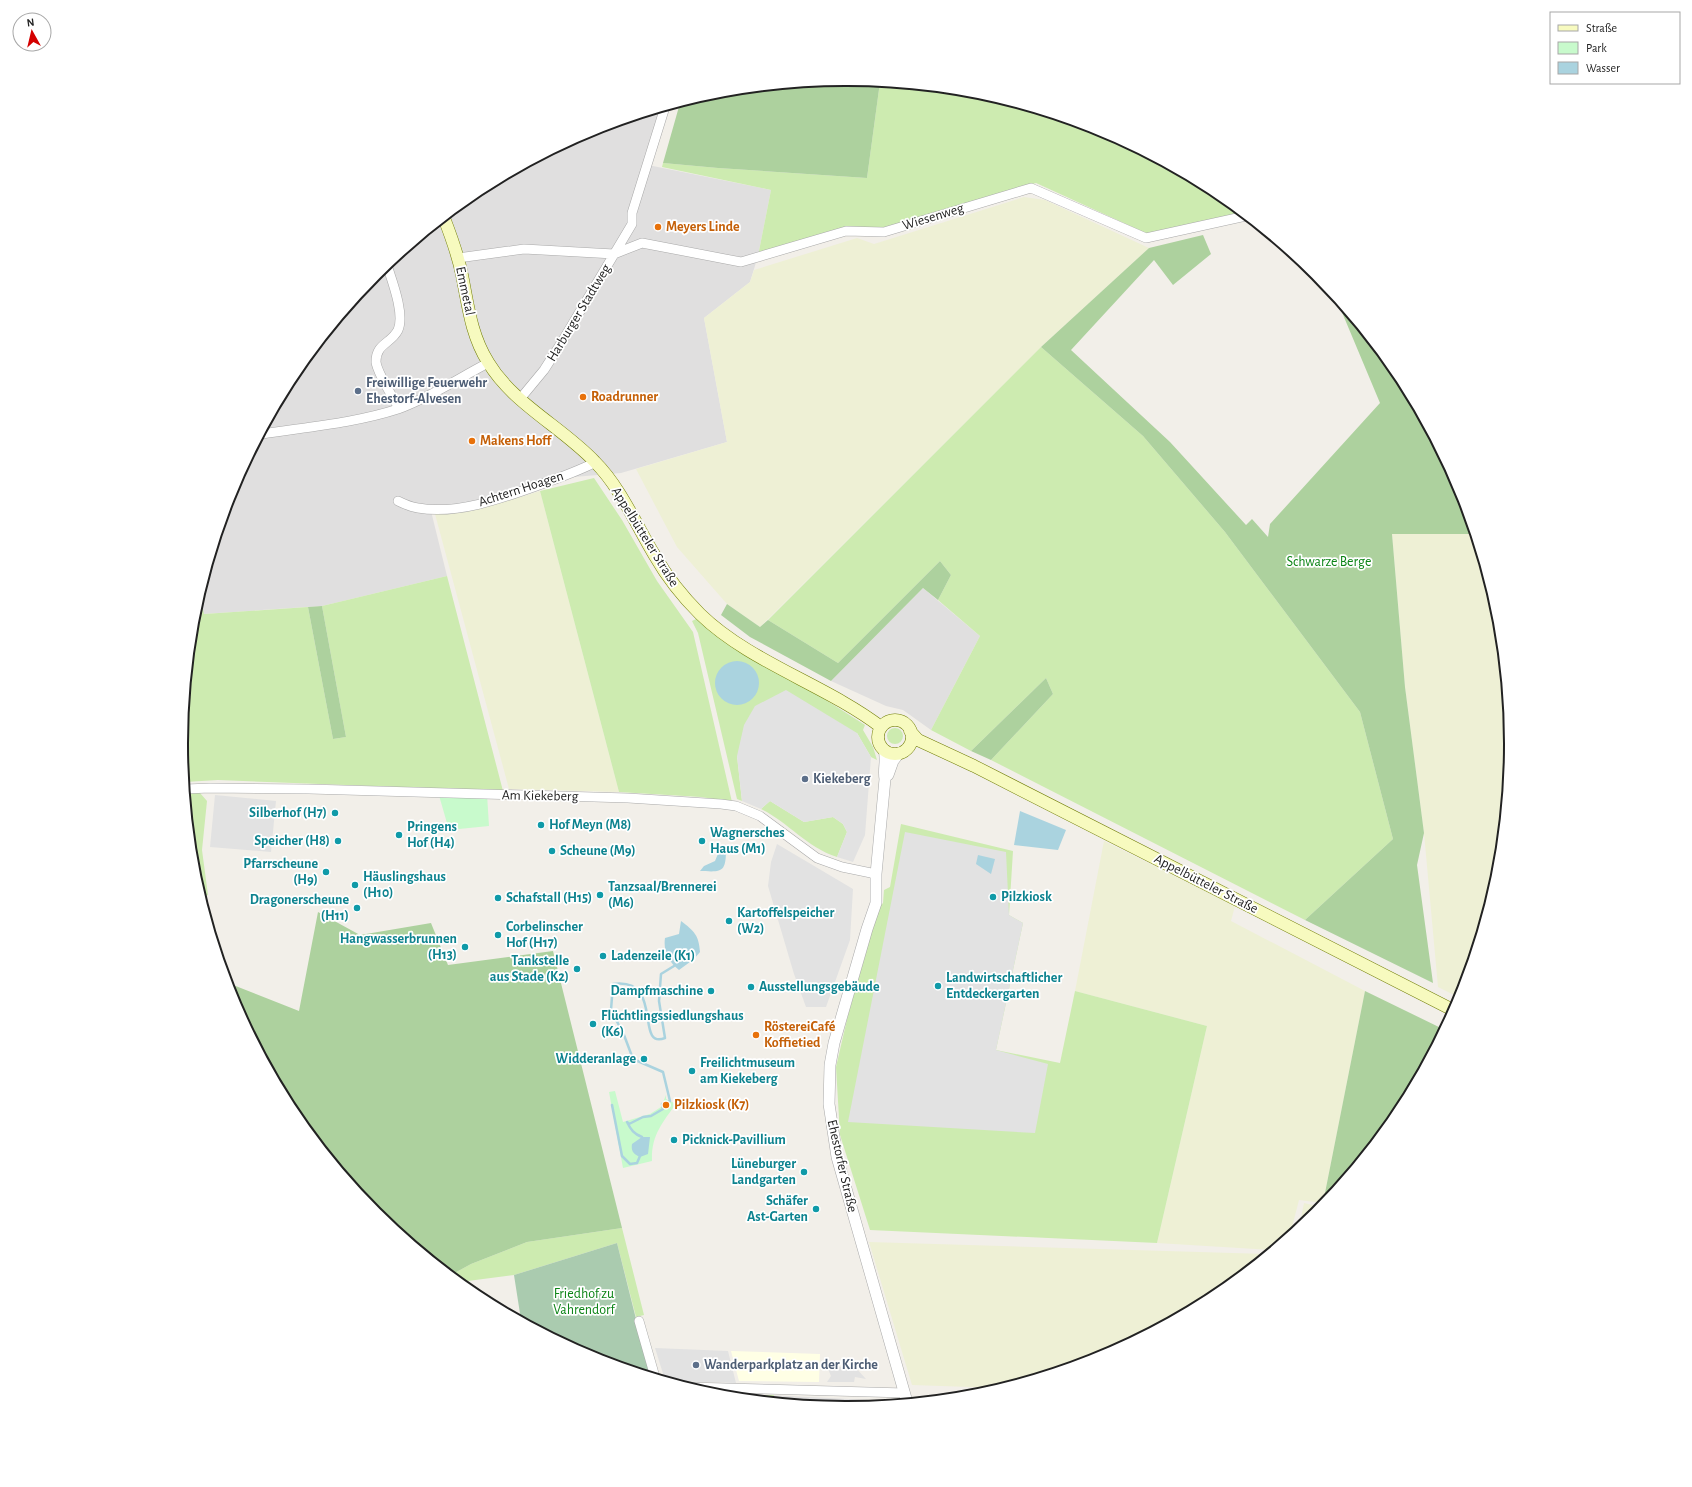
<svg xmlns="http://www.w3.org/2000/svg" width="1692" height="1487" viewBox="0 0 1692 1487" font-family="'Alegreya Sans',sans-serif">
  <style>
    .residential { fill: #e0dfdf }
    .education { fill: #ffffe5 }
    .farmland { fill: #eef0d5 }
    .grass { fill: #cdebb0 }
    .forest { fill: #add19e }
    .cemetery { fill: #aacbaf }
    .park { fill: #c8facc }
    .parking { fill: #e2e2e2 }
    .water { fill: #aad3df }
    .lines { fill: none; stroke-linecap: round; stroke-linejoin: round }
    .stream { stroke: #aad3df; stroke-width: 2.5 }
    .minor-casing { stroke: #a9a9a9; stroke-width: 10 }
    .tertiary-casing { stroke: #a9a9a9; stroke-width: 12 }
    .secondary-casing { stroke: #707d05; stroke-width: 13 }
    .minor { stroke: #fff; stroke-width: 9 }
    .tertiary { stroke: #fff; stroke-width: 11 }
    .secondary { stroke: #f7fabf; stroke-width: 12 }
    .food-dot { fill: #e8710a; stroke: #fff; stroke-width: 1.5 }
    .service-dot { fill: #5c6f8a; stroke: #fff; stroke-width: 1.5 }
    .culture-dot { fill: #0f9aa8; stroke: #fff; stroke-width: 1.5 }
    .labels { text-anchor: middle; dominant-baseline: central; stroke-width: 3.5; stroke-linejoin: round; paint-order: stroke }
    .street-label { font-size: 14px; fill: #222; stroke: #fff }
    .food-label { font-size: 14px; font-weight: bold; fill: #c56008; stroke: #fff; text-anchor: start }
    .service-label { font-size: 14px; font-weight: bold; fill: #4e5e75; stroke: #fff; text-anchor: start }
    .park-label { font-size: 14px; fill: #0c8416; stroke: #fff }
    .culture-label { font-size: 14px; font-weight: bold; fill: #0d838f; stroke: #fff; text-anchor: start }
    .rim { fill: none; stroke: #222; stroke-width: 2 }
  </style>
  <rect width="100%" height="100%" fill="#f2efe9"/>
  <path class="residential" d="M665,107L648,165L771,190L758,256L750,282L704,318L727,442L621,473L574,477L431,511L447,576L322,606L203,614L200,595L232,489L294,374L376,273L477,191L592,129Z
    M923,588L980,636L931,730L903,710L886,706L831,681Z
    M707,1392L910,1402L846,1408L716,1395Z"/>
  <path class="education" d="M731,1351L820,1354L819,1382L739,1381Z"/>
  <path class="farmland" d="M1024,197L1045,200L1149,248L1041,347L760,627L727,604L677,547L636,469L727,442L704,318L750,282L754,270L857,238L874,244Z
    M540,491L619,792L509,789L435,514L524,496Z
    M1392,534H1474L1498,614L1510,744L1498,873L1460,998L1438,987L1424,833L1405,687Z
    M1104,841L1235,906L1231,921L1365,991L1323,1203L1299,1200L1290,1235L1272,1250L1157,1243L1207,1026L1075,991Z
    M1304,1203L1321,1207L1316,1214L1299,1227Z
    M869,1242L1266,1254L1215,1296L1100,1357L999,1388L912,1385Z"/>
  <path class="grass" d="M880,82L976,92L1101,130L1215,191L1242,213L1150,235L1036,183L888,229H849L758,256L771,190L662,167L663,163L718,168L867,178Z
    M1041,347L1143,436L1225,532L1360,712L1393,839L1305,920L991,760L1053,694L1046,678L971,751L931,730L980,636L938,600L951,575L940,561L838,663L768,620Z
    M594,478L622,520L657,581L693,632L732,802L701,797L619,792L540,491Z
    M447,576L503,791L218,780L185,782L182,743L194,614L200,595L204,614L308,607L333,739L346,737L322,606Z
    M698,618L865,725L863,730L873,747L877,760L871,757L857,733L737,756L742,801L737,799L698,633L692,621Z
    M887 736a8 8 0 1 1 16 0a8 8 0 1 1-16 0Z
    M186,793H200L207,801L202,850L208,895L203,897C190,881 189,816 186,793Z
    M770,801L804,822L833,817L843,824L847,832L837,857C806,847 788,822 761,809Z
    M901,824L1013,851L1009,915L1023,923L996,1050L1060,1063L1075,991L1207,1026L1157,1243L870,1230L840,1135L836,1067L848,1015L879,907L883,903L884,890L890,887Z
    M622,1228L644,1315L636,1317L617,1243L514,1275L460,1282L451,1275L471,1264L527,1242Z
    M774,1395L773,1401L728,1396Z"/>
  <path class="forest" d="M846,79L880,82L867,178L718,168L663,163L680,103L717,92Z
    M1203,235L1211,254L1173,285L1154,260L1071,350L1170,442L1246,525L1252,519L1268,537L1270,524L1380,403L1336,298L1399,375L1460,489L1474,534H1392L1405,687L1424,833L1417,865L1433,983L1305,920L1393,839L1360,712L1225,532L1143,436L1041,347L1149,248Z
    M940,561L951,575L938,600L923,588L831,681L750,637L721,615L727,604L760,627L768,620L838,663Z
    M322,606L346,737L333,739L308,607Z
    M1046,678L1053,694L991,760L971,751Z
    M318,912L360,935L431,923L448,965L553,951L622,1228L527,1242L471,1264L451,1275L376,1213L293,1112L232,998L228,983L299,1011Z
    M1365,991L1443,1029L1398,1113L1323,1203Z"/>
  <path class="cemetery" d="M617,1243L650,1375L591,1357L521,1320L514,1275Z"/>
  <path class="park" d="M438,792L487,794L489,826L449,830Z
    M615,1091L623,1122L650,1114L661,1107L666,1095V1099L676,1104C662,1123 651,1136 652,1161L623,1168L609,1092Z"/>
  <path class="parking" d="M786,690L857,733L871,757L865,835L853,862L837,857L847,832L843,824L833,817L804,822L770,801L761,809L742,801L737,756L744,725L755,706Z
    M215,795L276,801L271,852L210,847Z
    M905,832L1006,852L1009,915L1023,923L996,1050L1048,1064L1035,1133L848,1122Z
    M777,844L853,889L850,940L826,1007H806L794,974L768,886L771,862Z
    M655,1348L728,1351L736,1383L670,1381L665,1380Z
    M830,1367H855L866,1379L855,1377L854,1382H827L831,1376L828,1369Z"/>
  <path class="water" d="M715 683a22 22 0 1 1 44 0a22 22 0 1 1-44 0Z
    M1020,811L1066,830L1058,850L1014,845Z
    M720,849H726C726,873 722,872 700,871L704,866L715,861Z
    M978,855L995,859L991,874L976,864Z
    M681,921C694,931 699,935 700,952L694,959L679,970C669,962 663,951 665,938L679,934Z
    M642,1137H650L648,1154L640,1157C633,1154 631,1151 632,1144Z"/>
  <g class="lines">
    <path class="stream" d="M612,1105L622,1156L630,1164L637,1163L640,1156
      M642,1139V1137C634,1134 631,1130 627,1122L629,1124L643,1117L651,1116L663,1109L662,1104L670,1101L663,1072L633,1059L624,1035L611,1010L613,984C665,977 634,1050 665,1038L659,1001L661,974L674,966"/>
    <g class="minor-casing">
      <path id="minor" d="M458,258L524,249L614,254L642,243L741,262L846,231L884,232L1031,188L1146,238L1246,216
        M387,265C392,281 405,314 398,330C391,344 376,343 376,362C377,372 393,398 399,408
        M520,399L544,370L560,345L632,224V213L665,107
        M262,434C307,427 355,423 398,409C429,398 459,378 488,363
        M398,501C404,504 411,507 418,508C457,515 503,498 539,485C559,478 578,471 596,462
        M186,789L210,788L309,789L628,798L721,804L736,806L760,816L817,858L842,867L876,874
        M639,1321L655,1377
        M688,1387L905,1393"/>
    </g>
    <g class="tertiary-casing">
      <path id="tertiary" d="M884,750C887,760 883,769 885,779L876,874V903L867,929L834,1043L830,1065L829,1104L837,1157L907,1402
        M888,775L893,761L899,753"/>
    </g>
    <g class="secondary-casing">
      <path id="secondary" d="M444,218C451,236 458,255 462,275C468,305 471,335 488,362C513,404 562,427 595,462C621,488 636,525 655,556C667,577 683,597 700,614C749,662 826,685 881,727
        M878 737a17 17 0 1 1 34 0a17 17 0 1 1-34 0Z
        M910,731L918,740L974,766L1453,1010"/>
    </g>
    <use href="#minor" class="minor"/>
    <use href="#tertiary" class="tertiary"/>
    <use href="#secondary" class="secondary"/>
  </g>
  <g class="food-dot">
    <circle cx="658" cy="227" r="4"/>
    <circle cx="583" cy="397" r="4"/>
    <circle cx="472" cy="441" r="4"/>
    <circle cx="756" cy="1035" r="4"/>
    <circle cx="666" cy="1105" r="4"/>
  </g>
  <g class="service-dot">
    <circle cx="358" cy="391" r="4"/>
    <circle cx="805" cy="779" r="4"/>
    <circle cx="696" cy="1365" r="4"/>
  </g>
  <g class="culture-dot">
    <circle cx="335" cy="813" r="4"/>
    <circle cx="541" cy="825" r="4"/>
    <circle cx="399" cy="835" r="4"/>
    <circle cx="338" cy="841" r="4"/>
    <circle cx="702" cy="841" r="4"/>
    <circle cx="552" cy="851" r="4"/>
    <circle cx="326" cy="872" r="4"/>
    <circle cx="355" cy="885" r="4"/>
    <circle cx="600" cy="895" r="4"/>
    <circle cx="993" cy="897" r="4"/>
    <circle cx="498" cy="898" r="4"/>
    <circle cx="357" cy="908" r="4"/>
    <circle cx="729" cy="921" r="4"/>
    <circle cx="498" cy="935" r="4"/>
    <circle cx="465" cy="947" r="4"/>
    <circle cx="603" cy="956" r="4"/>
    <circle cx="577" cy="969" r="4"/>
    <circle cx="938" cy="986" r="4"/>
    <circle cx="751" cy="987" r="4"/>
    <circle cx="711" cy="991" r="4"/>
    <circle cx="593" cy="1024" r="4"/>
    <circle cx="644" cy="1059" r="4"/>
    <circle cx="692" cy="1071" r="4"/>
    <circle cx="674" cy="1140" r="4"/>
    <circle cx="804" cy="1172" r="4"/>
    <circle cx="816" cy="1209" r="4"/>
  </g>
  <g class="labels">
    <g class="street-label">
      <text transform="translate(933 217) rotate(-17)">Wiesenweg</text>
      <text transform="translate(465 291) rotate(78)">Emmetal</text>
      <text transform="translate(579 313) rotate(-59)">Harburger Stadtweg</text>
      <text transform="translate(521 489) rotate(-18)">Achtern Hoagen</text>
      <text transform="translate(645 537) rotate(58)">Appelbütteler Straße</text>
      <text transform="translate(540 796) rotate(1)">Am Kiekeberg</text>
      <text transform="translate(1206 884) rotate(27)">Appelbütteler Straße</text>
      <text transform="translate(842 1166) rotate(77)">Ehestorfer Straße</text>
    </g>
    <g class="food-label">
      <text x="666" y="227">Meyers Linde</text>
      <text x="591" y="397">Roadrunner</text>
      <text x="480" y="441">Makens Hoff</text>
      <text x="764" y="1027">RöstereiCafé<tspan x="764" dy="16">Koffietied</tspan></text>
      <text x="674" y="1105">Pilzkiosk (K7)</text>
    </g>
    <g class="service-label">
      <text x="366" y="383">Freiwillige Feuerwehr<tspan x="366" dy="16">Ehestorf-Alvesen</tspan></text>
      <text x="813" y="779">Kiekeberg</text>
      <text x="704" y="1365">Wanderparkplatz an der Kirche</text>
    </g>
    <g class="park-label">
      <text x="1329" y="562">Schwarze Berge</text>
      <text x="584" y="1294">Friedhof zu<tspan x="584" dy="16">Vahrendorf</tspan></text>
    </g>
    <g class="culture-label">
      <text x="327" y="813" text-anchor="end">Silberhof (H7)</text>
      <text x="549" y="825">Hof Meyn (M8)</text>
      <text x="407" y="827">Pringens<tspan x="407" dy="16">Hof (H4)</tspan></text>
      <text x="710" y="833">Wagnersches<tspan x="710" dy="16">Haus (M1)</tspan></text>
      <text x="330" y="841" text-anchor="end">Speicher (H8)</text>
      <text x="560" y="851">Scheune (M9)</text>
      <text x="318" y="864" text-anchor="end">Pfarrscheune<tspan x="318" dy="16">(H9)</tspan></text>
      <text x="363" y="877">Häuslingshaus<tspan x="363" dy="16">(H10)</tspan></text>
      <text x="608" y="887">Tanzsaal/Brennerei<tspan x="608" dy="16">(M6)</tspan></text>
      <text x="1001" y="897">Pilzkiosk</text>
      <text x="506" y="898">Schafstall (H15)</text>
      <text x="349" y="900" text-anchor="end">Dragonerscheune<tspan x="349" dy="16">(H11)</tspan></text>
      <text x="737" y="913">Kartoffelspeicher<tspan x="737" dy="16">(W2)</tspan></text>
      <text x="506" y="927">Corbelinscher<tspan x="506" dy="16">Hof (H17)</tspan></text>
      <text x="457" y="939" text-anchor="end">Hangwasserbrunnen<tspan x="457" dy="16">(H13)</tspan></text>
      <text x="611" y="956">Ladenzeile (K1)</text>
      <text x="569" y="961" text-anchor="end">Tankstelle<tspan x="569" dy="16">aus Stade (K2)</tspan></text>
      <text x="946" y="978">Landwirtschaftlicher<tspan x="946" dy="16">Entdeckergarten</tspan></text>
      <text x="759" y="987">Ausstellungsgebäude</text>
      <text x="703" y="991" text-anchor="end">Dampfmaschine</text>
      <text x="601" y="1016">Flüchtlingssiedlungshaus<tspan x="601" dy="16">(K6)</tspan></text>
      <text x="636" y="1059" text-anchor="end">Widderanlage</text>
      <text x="700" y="1063">Freilichtmuseum<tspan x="700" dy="16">am Kiekeberg</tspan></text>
      <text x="682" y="1140">Picknick-Pavillium</text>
      <text x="796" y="1164" text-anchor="end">Lüneburger<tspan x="796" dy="16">Landgarten</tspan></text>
      <text x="808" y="1201" text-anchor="end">Schäfer<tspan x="808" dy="16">Ast-Garten</tspan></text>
    </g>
  </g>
  <path d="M0 0H1692V1487H0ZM845 86H847A657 657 0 0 1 1504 743V744A657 657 0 0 1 847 1401H845A657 657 0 0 1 188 744V743A657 657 0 0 1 845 86Z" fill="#fff" fill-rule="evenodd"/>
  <path class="rim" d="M845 86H847A657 657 0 0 1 1504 743V744A657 657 0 0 1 847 1401H845A657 657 0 0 1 188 744V743A657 657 0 0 1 845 86Z"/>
  <rect x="1550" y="12" width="130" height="72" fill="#ffffff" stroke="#a7a7a7"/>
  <rect x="1558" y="25" width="20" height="6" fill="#f7fabf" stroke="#a7a7a7"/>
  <text x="1586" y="32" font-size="12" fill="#222222">Straße</text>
  <rect x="1558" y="42" width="20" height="12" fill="#c8facc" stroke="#a7a7a7"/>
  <text x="1586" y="52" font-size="12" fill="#222222">Park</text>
  <rect x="1558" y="62" width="20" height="12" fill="#aad3df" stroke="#a7a7a7"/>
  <text x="1586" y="72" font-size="12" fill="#222222">Wasser</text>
  <g transform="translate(32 32) rotate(352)"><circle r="19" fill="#ffffff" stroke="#a7a7a7"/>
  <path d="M0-3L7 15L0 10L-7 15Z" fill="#d40000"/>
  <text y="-6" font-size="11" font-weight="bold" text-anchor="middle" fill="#222222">N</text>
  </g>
</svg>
